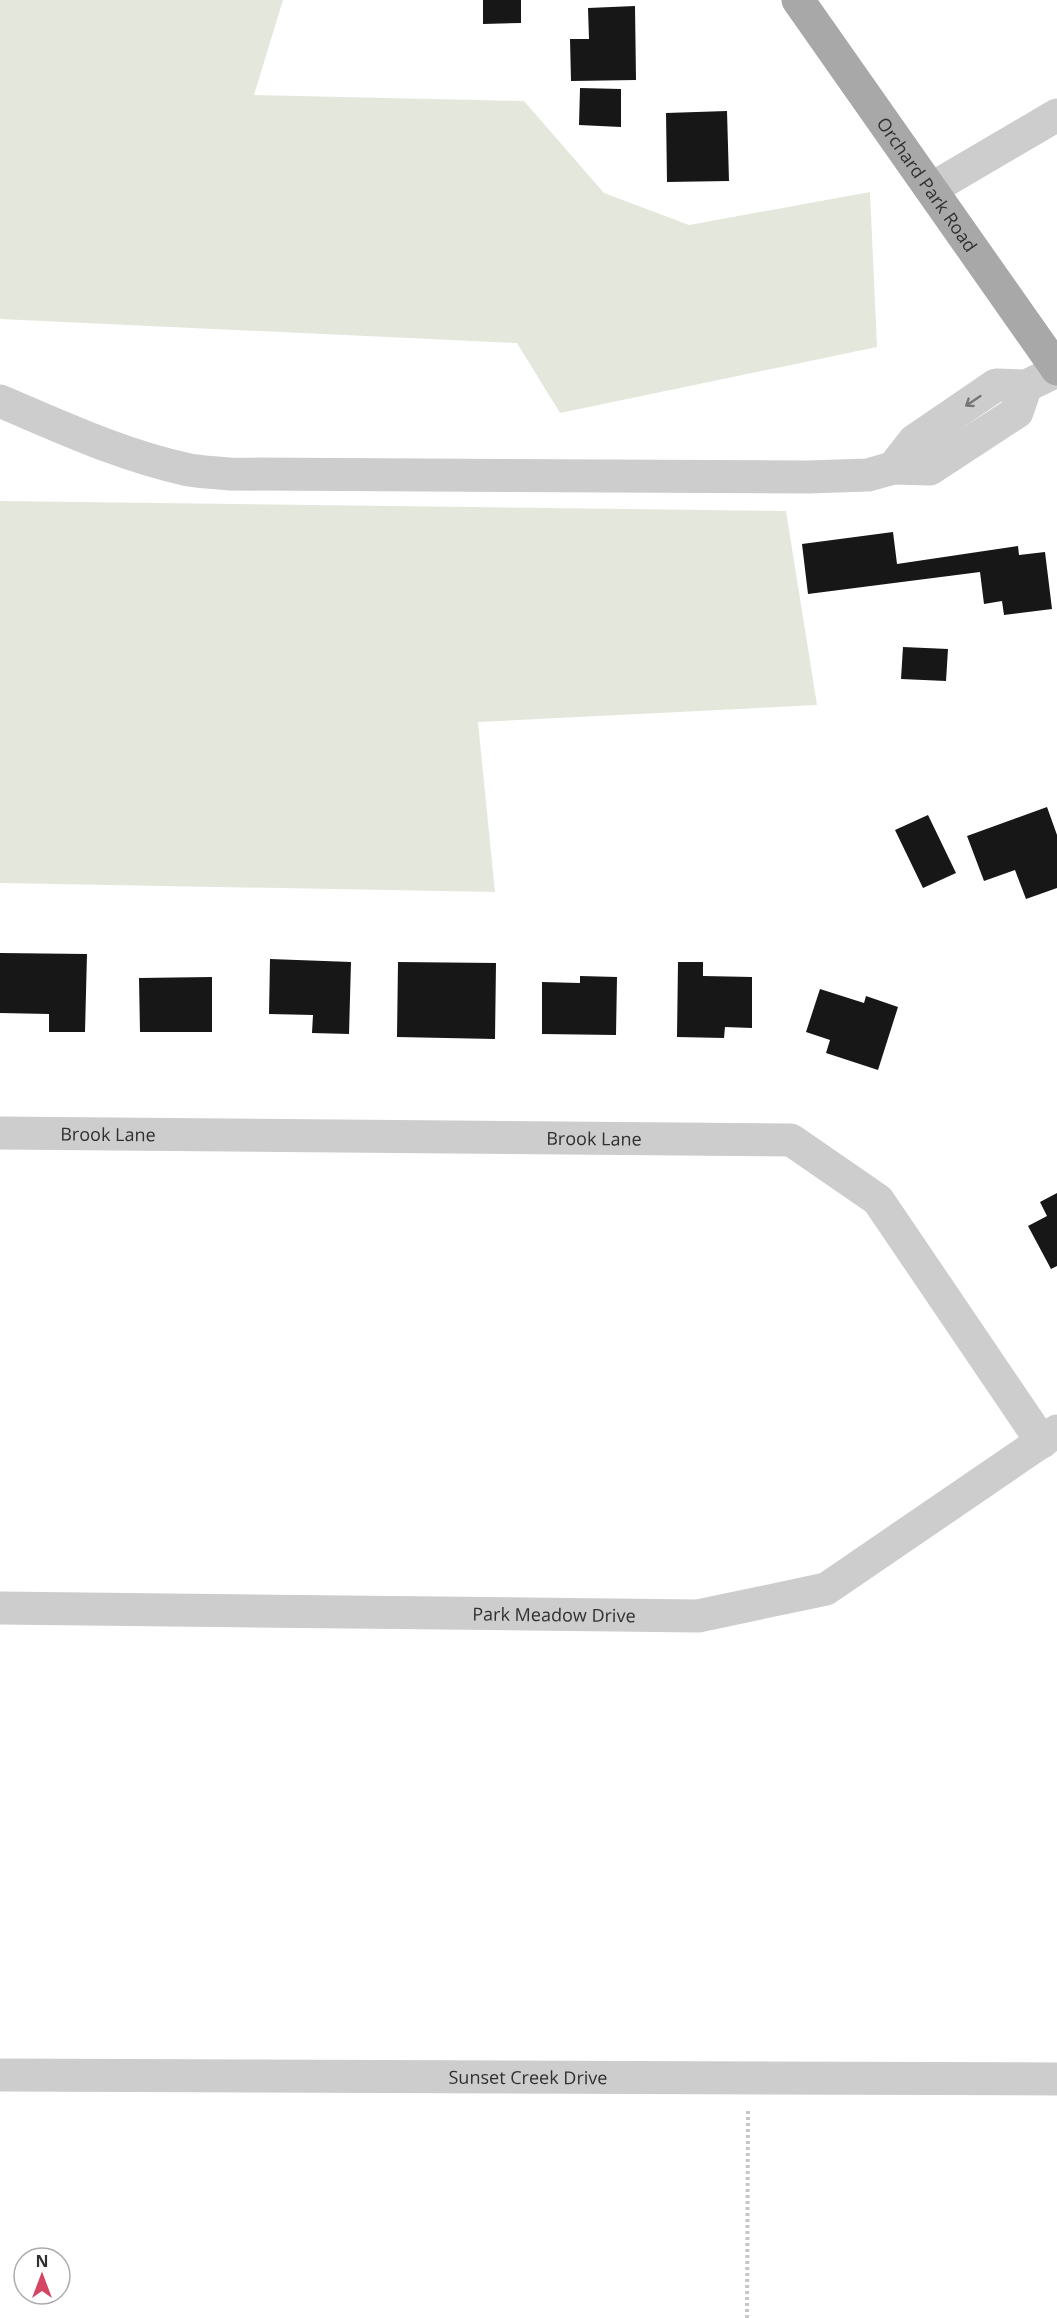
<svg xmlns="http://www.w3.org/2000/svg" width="1057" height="2318" viewBox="0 0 1057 2318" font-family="'Open Sans',sans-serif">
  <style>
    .green { fill: #e4e8dc }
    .building { fill: #171717 }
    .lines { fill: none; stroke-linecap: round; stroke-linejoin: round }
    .path { stroke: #c7c7c7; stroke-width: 4; stroke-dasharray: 3 3; stroke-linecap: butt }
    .minor { stroke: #cdcdcd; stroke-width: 33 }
    .major { stroke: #a8a8a8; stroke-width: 33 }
    .oneway { stroke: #777 }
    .labels { text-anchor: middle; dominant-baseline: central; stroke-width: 6; stroke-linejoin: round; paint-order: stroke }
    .street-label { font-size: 18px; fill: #303030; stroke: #fff }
  </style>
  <rect width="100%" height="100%" fill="#fff"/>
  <path class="green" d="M0,0H283L254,95L524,101L604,193L689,225L870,192L877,347L560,413L517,343L0,319Z
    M0,501L786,511L817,705L478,722L495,892L0,883Z"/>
  <path class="building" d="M483,0H521V23L483,24Z
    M635,6L636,80L571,81L570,39H589L588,8Z
    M580,88L621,89V127L579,125Z
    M727,111L729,181L667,182L666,113Z
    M893,532L897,564L1018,546L1019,555L1045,552L1052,609L1004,615L1002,601L984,604L980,572L808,594L802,544Z
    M903,647L948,649L946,681L901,679Z
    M1047,807L1057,835V888L1026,899L1015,870L984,881L967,836Z
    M928,815L956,873L923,888L895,830Z
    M0,953L87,954L85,1032H49V1014L0,1013Z
    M270,959L351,962L349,1034L312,1033L313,1015L269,1014Z
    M398,962L496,963L495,1039L397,1037Z
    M678,962H703V976L752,977V1028L725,1027L724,1038L677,1037Z
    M580,976L617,977L616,1035L542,1034V982L580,983Z
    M212,977V1032H140L139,978Z
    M820,989L864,1003L866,996L898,1007L878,1070L826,1053L830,1040L806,1032Z
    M1057,1193V1266L1051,1269L1028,1226L1047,1216L1040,1202Z"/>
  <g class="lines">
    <path class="path" d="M747,2318L748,2111"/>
    <g class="minor">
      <path d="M931,189L1057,115"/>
      <path d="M1026,386L1017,412L930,469L893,468L914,441L996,385L1026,386L1057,371"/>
      <path d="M0,401C61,427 123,456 189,470C202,472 217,473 230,474L808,477L868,475L893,468"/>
      <path id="s1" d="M0,1133L791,1140L878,1200L1042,1442"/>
      <path id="s2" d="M0,1608L698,1616L826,1589L1057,1431"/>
      <path id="s3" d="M0,2075L1057,2079"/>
    </g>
    <path class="major" id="s4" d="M798,0L1057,369"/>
  </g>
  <defs><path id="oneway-shaft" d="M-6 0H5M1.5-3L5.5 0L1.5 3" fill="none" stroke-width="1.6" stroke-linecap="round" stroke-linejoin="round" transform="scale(1.5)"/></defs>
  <use class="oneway" href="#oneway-shaft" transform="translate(973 401) rotate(146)"/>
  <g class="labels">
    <g class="street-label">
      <text stroke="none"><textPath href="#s4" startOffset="225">Orchard Park Road</textPath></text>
      <text stroke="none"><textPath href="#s1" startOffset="108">Brook Lane</textPath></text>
      <text stroke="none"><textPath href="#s1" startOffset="594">Brook Lane</textPath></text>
      <text stroke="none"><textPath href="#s2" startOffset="554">Park Meadow Drive</textPath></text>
      <text stroke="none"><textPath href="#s3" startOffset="528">Sunset Creek Drive</textPath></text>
    </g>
  </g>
  <g transform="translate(42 2276)"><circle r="28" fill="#ffffff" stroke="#acacac" stroke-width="1.5"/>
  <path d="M0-4.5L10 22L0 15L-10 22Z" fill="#d44465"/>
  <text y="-9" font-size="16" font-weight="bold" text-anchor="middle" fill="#303030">N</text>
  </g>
</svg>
